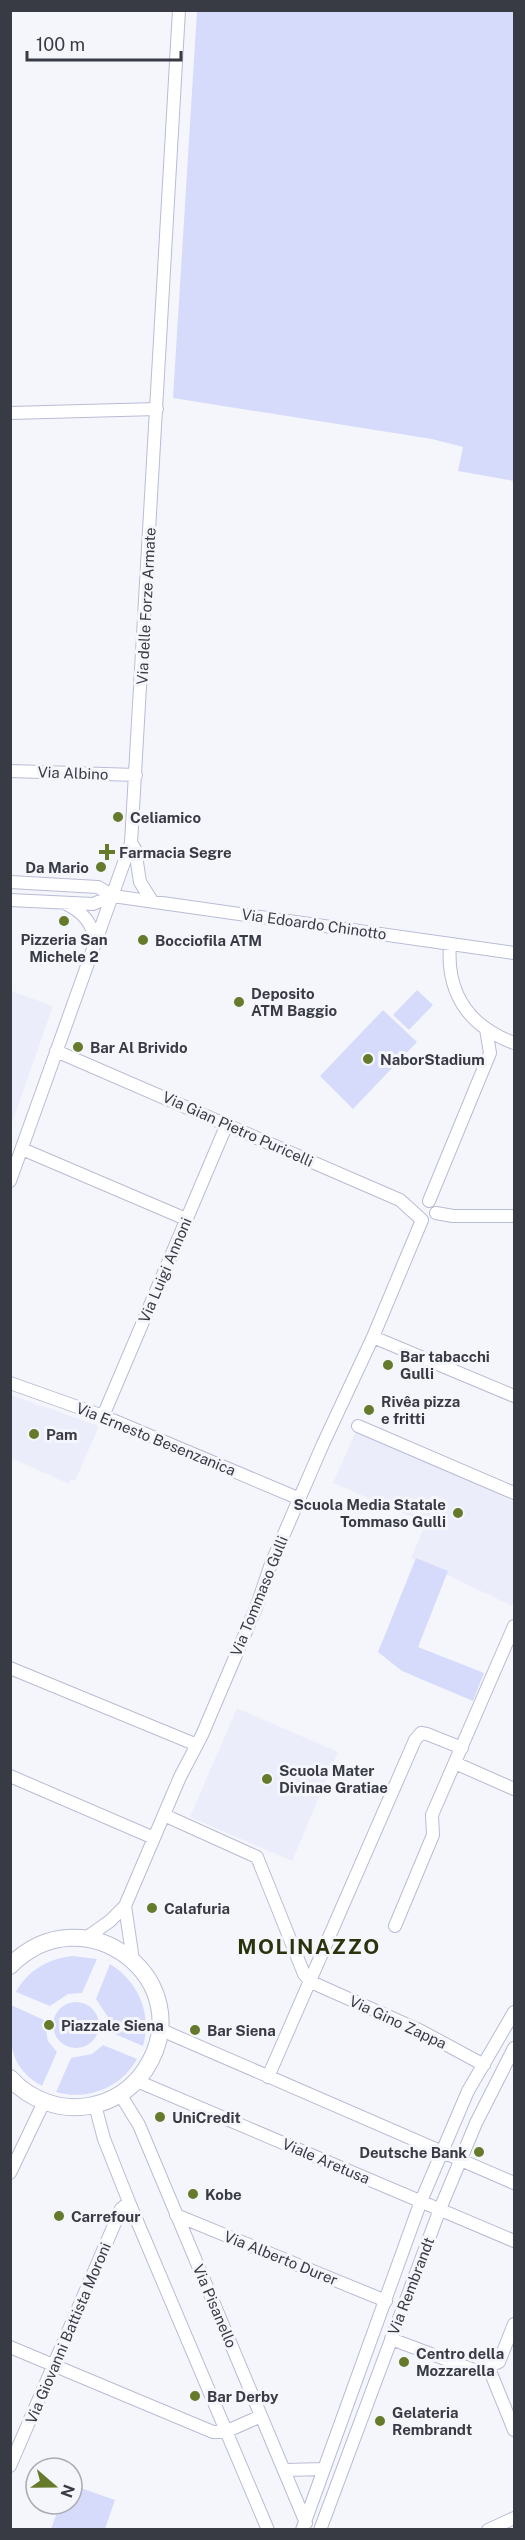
<svg xmlns="http://www.w3.org/2000/svg" width="525" height="2540" viewBox="0 0 525 2540" font-family="'Public Sans',sans-serif">
  <style>
    .built { fill: #ebedfb }
    .green { fill: #d6dbfb }
    .lines { fill: none; stroke-linecap: round; stroke-linejoin: round }
    .minor-casing { stroke: #b8bcd6; stroke-width: 14 }
    .major-casing { stroke: #b8bcd6; stroke-width: 18 }
    .minor { stroke: #fff; stroke-width: 12 }
    .major { stroke: #fff; stroke-width: 16 }
    .poi-dot { fill: #657a2a; stroke: #f5f6fb; stroke-width: 2 }
    .labels { text-anchor: middle; dominant-baseline: central; stroke-width: 6; stroke-linejoin: round; paint-order: stroke }
    .street-label { font-size: 15px; fill: #383a44; stroke: #f5f6fb }
    .poi-label { font-size: 15px; font-weight: bold; fill: #383a44; stroke: #f5f6fb; text-anchor: start }
    .district-label { font-size: 21px; font-weight: bold; letter-spacing: 1.5px; fill: #29330c; stroke: #f5f6fb }
  </style>
  <rect width="100%" height="100%" fill="#f5f6fb"/>
  <path class="built" d="M11,991L53,1006L11,1126L10,991Z
    M11,1395L99,1426L75,1481L71,1479L69,1484L11,1458Z
    M357,1429L514,1502V1599L512,1606L411,1558L426,1523L333,1483Z
    M237,1708L338,1752L292,1861L190,1817Z"/>
  <path class="green" d="M197,11H514V481L458,471L463,447L432,439L173,398Z
    M417,990L433,1005L409,1030L393,1015Z
    M383,1010L417,1042L353,1109L320,1076Z
    M416,1558L448,1571L418,1647L484,1673L473,1701L402,1671L378,1652Z
    M72,1956L97,1959L82,1993L68,1994L50,2006L16,1992C28,1970 48,1959 72,1956Z
    M110,1964C139,1982 152,2014 143,2046L108,2031V2017L96,1999Z
    M53 2025a23 23 0 1 1 46 0a23 23 0 1 1-46 0Z
    M11,2005L44,2020L48,2041L57,2052L42,2086C7,2066 10,2041 11,2005Z
    M103,2045L137,2059C121,2088 87,2101 56,2092L71,2058L92,2054Z
    M72,2485L115,2500L105,2529H51L60,2504H72Z"/>
  <g class="lines">
    <g class="minor-casing">
      <path id="minor" d="M10,413L157,409
        M10,771L136,775
        M131,843L135,849L140,882L152,901
        M10,882L98,887L113,896L514,953
        M10,900L93,904L113,896
        M68,905C84,913 91,923 96,940
        M450,944C446,993 468,1026 514,1043
        M56,1051L400,1200L422,1220
        M22,1149L186,1219
        M10,1181L131,843L179,10
        M429,1201L490,1053L486,1029
        M436,1213L453,1216H514
        M373,1337L514,1396
        M10,1383L103,1416L300,1499
        M103,1416L227,1124
        M358,1426L514,1493
        M10,1668L197,1745
        M455,1763L514,1789
        M10,1776L154,1838
        M164,1815L257,1857L304,1974L311,1982L421,2031L484,2065
        M125,1906L133,1960
        M395,1926L433,1835L432,1815L514,1626
        M86,1938L110,1921L125,1906L180,1777L202,1735L256,1608L271,1564L323,1444L373,1337L422,1220
        M159,2029L514,2183
        M268,2077L415,1740L421,1733L427,1734L462,1748
        M137,2081L514,2241
        M120,2094L139,2125L306,2523
        M95,2105L104,2139L129,2202L268,2530
        M10,2173L44,2102
        M176,2215L386,2301
        M391,2339L477,2371L499,2362L514,2324
        M10,2347L213,2432H225L261,2416
        M488,2366L514,2430
        M10,2466L121,2209L129,2202
        M285,2470L324,2469
        M302,2530L421,2201L468,2091L514,2012
        M320,2530L440,2209L476,2123L514,2048
        M488,2530L514,2518"/>
    </g>
    <g class="major-casing">
      <path id="major" d="M10,1966C85,1890 203,1982 145,2070C132,2089 112,2102 89,2106C60,2111 30,2100 10,2078"/>
    </g>
    <use href="#minor" class="minor"/>
    <use href="#major" class="major"/>
  </g>
  <g class="poi-dot">
    <circle cx="118" cy="817" r="6"/>
    <path d="M104 843h6v6h6v6h-6v6h-6v-6h-6v-6h6z"/>
    <circle cx="101" cy="867" r="6"/>
    <circle cx="64" cy="921" r="6"/>
    <circle cx="143" cy="940" r="6"/>
    <circle cx="239" cy="1002" r="6"/>
    <circle cx="78" cy="1047" r="6"/>
    <circle cx="368" cy="1059" r="6"/>
    <circle cx="388" cy="1365" r="6"/>
    <circle cx="369" cy="1410" r="6"/>
    <circle cx="34" cy="1434" r="6"/>
    <circle cx="458" cy="1513" r="6"/>
    <circle cx="267" cy="1779" r="6"/>
    <circle cx="152" cy="1908" r="6"/>
    <circle cx="49" cy="2025" r="6"/>
    <circle cx="195" cy="2030" r="6"/>
    <circle cx="160" cy="2117" r="6"/>
    <circle cx="479" cy="2152" r="6"/>
    <circle cx="193" cy="2194" r="6"/>
    <circle cx="59" cy="2216" r="6"/>
    <circle cx="404" cy="2362" r="6"/>
    <circle cx="195" cy="2396" r="6"/>
    <circle cx="380" cy="2421" r="6"/>
  </g>
  <g class="labels">
    <g class="street-label">
      <text transform="translate(146 606) rotate(-87)">Via delle Forze Armate</text>
      <text transform="translate(73 773) rotate(2)">Via Albino</text>
      <text transform="translate(314 924) rotate(8)">Via Edoardo Chinotto</text>
      <text transform="translate(238 1129) rotate(24)">Via Gian Pietro Puricelli</text>
      <text transform="translate(165 1270) rotate(-67)">Via Luigi Annoni</text>
      <text transform="translate(156 1439) rotate(22)">Via Ernesto Besenzanica</text>
      <text transform="translate(259 1596) rotate(-68)">Via Tommaso Gulli</text>
      <text transform="translate(398 2022) rotate(25)">Via Gino Zappa</text>
      <text transform="translate(326 2161) rotate(23)">Viale Aretusa</text>
      <text transform="translate(281 2258) rotate(22)">Via Alberto Durer</text>
      <text transform="translate(411 2286) rotate(-69)">Via Rembrandt</text>
      <text transform="translate(215 2306) rotate(67)">Via Pisanello</text>
      <text transform="translate(68 2333) rotate(-67)">Via Giovanni Battista Moroni</text>
    </g>
    <g class="poi-label">
      <text x="130" y="817">Celiamico</text>
      <text x="119" y="852">Farmacia Segre</text>
      <text x="89" y="867" text-anchor="end">Da Mario</text>
      <text x="64" y="939" text-anchor="middle">Pizzeria San<tspan x="64" dy="17">Michele 2</tspan></text>
      <text x="155" y="940">Bocciofila ATM</text>
      <text x="251" y="993">Deposito<tspan x="251" dy="17">ATM Baggio</tspan></text>
      <text x="90" y="1047">Bar Al Brivido</text>
      <text x="380" y="1059">NaborStadium</text>
      <text x="400" y="1356">Bar tabacchi<tspan x="400" dy="17">Gulli</tspan></text>
      <text x="381" y="1401">Rivêa pizza<tspan x="381" dy="17">e fritti</tspan></text>
      <text x="46" y="1434">Pam</text>
      <text x="446" y="1504" text-anchor="end">Scuola Media Statale<tspan x="446" dy="17">Tommaso Gulli</tspan></text>
      <text x="279" y="1770">Scuola Mater<tspan x="279" dy="17">Divinae Gratiae</tspan></text>
      <text x="164" y="1908">Calafuria</text>
      <text x="61" y="2025">Piazzale Siena</text>
      <text x="207" y="2030">Bar Siena</text>
      <text x="172" y="2117">UniCredit</text>
      <text x="467" y="2152" text-anchor="end">Deutsche Bank</text>
      <text x="205" y="2194">Kobe</text>
      <text x="71" y="2216">Carrefour</text>
      <text x="416" y="2353">Centro della<tspan x="416" dy="17">Mozzarella</tspan></text>
      <text x="207" y="2396">Bar Derby</text>
      <text x="392" y="2412">Gelateria<tspan x="392" dy="17">Rembrandt</tspan></text>
    </g>
    <g class="district-label">
      <text x="309" y="1946">MOLINAZZO</text>
    </g>
  </g>
  <rect width="525" height="2540" fill="none" stroke="#383a44" stroke-width="24"/>
  <g transform="translate(54 2486) rotate(110)"><circle r="28" fill="#f5f6fb" stroke="#a9abb2" stroke-width="1.5"/>
  <path d="M0-4.5L10 22L0 15L-10 22Z" fill="#657a2a"/>
  <text y="-9" font-size="16" font-weight="bold" text-anchor="middle" fill="#383a44">N</text>
  </g>
  <path d="M27 51v9h154v-9" fill="none" stroke="#383a44" stroke-width="3"/>
  <text x="36" y="51" font-size="18" fill="#383a44" stroke="#f5f6fb" stroke-width="4.5" paint-order="stroke">100 m</text>
</svg>
